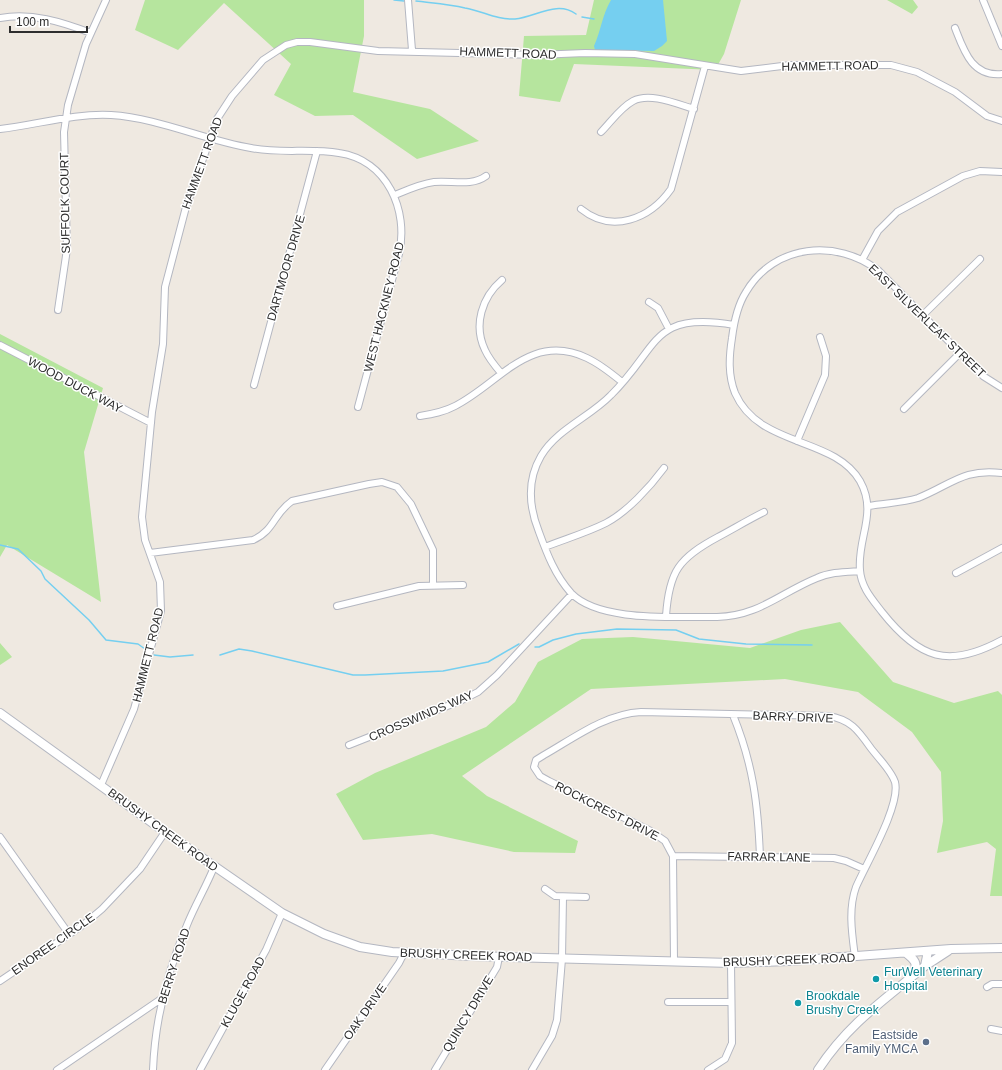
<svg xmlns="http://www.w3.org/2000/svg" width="1002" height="1070" viewBox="0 0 1002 1070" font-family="Helvetica,sans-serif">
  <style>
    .green { fill: #b6e59e }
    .water { fill: #75cff0 }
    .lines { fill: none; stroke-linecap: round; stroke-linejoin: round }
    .stream { stroke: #75cff0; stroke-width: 1.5 }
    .street-casing { stroke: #b4b7c1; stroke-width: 8 }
    .secondary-casing { stroke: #b4b7c1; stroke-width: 10 }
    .street { stroke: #fff; stroke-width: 6 }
    .secondary { stroke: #fff; stroke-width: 8 }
    .culture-dot { fill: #0f9aa8; stroke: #fff; stroke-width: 1.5 }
    .service-dot { fill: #5c6f8a; stroke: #fff; stroke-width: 1.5 }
    .labels { text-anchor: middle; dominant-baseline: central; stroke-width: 3; stroke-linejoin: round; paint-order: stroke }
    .street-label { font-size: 12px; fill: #2e2e2e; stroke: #fff }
    .culture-label { font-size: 12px; fill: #0d838f; stroke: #fff; text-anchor: start }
    .service-label { font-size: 12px; fill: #4e5e75; stroke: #fff; text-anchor: end }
  </style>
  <rect width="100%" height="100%" fill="#efe9e1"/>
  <path class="green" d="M145,0H364V36L353,92L430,109L479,141L417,159L353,115L315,116L274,95L291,64L224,3L178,50L135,30Z
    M594,0H741L724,54L715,70L574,64L560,102L519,96L524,36L586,35Z
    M887,0H913L918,7L912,14Z
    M0,334L103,388L84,452L101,602L7,545L0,557Z
    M840,622L893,682L954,703L998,691L1002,695V896H990L996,849L987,842L937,853L943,821L941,772L912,732L858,692L785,679L591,689L462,776L487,796L578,841L575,853L514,852L432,834L363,840L336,794L375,773L486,727L515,702L538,662L582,639L633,637L750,648L801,630Z
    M0,643L12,657L0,665Z"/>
  <path class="water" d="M611,0H663L667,41L662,46L654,51L595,50L594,46C601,31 602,15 611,0Z"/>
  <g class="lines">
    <path class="stream" d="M394,0L404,1
      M416,1C432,3 449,4 465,8C483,11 496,20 515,19C536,17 557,0 576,14
      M582,17L594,19
      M0,545L18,549L41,571L45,579L89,620L106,640L138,644L145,649
      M535,647H539L553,640L576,634L617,629L676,630L699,639L746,644L812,645
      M154,655L170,657L193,655
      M220,655L239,649L252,651L353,675H365L443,671L488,662L519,644"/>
    <g class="street-casing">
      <path id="street" d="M408,0L412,50
        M983,0L1002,46
        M0,18C31,12 62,22 91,33
        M955,28C964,51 972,77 1002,74
        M0,129C36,125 74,113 111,115C159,118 204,140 251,148C280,154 310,148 339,153C387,160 409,210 399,254L358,407
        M601,132C611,122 620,108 633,101C650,92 677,104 694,109
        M395,195C407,190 420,184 434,182C451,180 471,187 486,176
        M581,209C612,234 650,219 671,189L705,66
        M862,260L878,231L897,212L963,176L980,171L1002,172
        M649,302L658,308L669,329
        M58,310L67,249L64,132L68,105L86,44L106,0
        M923,315L980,259
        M734,325C650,311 660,347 611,395C590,417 557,429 541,456C527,480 529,507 539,532C547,554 555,575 571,593C600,623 677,616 717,617C759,616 780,593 817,578C830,572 845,572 860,571
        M0,345L151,423
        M501,373C495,366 489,359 485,350C473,325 482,297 502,280
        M254,385L317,151
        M1002,388L983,376L879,271C837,238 774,244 746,292C737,306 734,322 732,338C729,357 728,375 735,393C759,448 834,436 860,481C878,513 857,538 860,570C861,587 872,599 882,612C919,659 949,669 1002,640
        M904,409L960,353
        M420,416C432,414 444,412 455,406C499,384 530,331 587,358C600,364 611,373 622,382
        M797,441L825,375L826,356L820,337
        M869,506C885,503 902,503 918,498C951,485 963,468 1002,473
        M545,547C565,539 586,533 606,523C627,512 650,487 664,468
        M150,553L253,540C275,530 273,514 292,501L369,484L382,482L397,487L411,504L433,550V585
        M956,573L1002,548
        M337,606L419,586L463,585
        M666,616C669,571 679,558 718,537C733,529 748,520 764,512
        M733,715C753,764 758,804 760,857
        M349,745L460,701L478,692L497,675L572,594
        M101,785L134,709L161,611L160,582L145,540L142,517L152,412L163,344L165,287L186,207L217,119L232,96L263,60L286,45L297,42H310L378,51L537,55L585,53L635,54L741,71L790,65H891L917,72L955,92L987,116L1002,121
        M0,837L69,934
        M673,856L834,858L846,861L864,869
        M545,889L555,896L586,897
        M674,962L673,856L665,841L649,830L549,781L540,776L534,767L536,760L544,755C574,738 605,714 641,712L828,716C850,719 858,730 870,747C878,758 891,770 895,782C901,805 866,864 856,887C848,909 852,934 855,957
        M0,981L83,925L102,909L140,869L165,832
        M987,987L992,984H1002
        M668,1002H731
        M991,1029L1002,1031
        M57,1070L161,999
        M153,1070C155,1019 167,972 187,925C195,905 206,887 214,867
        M200,1070L266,950L282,913
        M325,1070L399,963L404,953
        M435,1070L497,967L499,957
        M532,1070L552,1036L557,1020L562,959L563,897
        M708,1070L725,1059L732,1043L731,963"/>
    </g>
    <g class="secondary-casing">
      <path id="secondary" d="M0,713L165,832L282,913L324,934L360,947L392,952L472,956L731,963L789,961L951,949L1002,948
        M906,953C915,960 918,963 914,975
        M925,966L948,951
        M818,1070C848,1024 884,1000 925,966L928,951"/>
    </g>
    <use href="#street" class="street"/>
    <use href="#secondary" class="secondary"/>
  </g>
  <g class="culture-dot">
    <circle cx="876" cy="979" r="4"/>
    <circle cx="798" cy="1003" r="4"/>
  </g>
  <circle class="service-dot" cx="926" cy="1042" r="4"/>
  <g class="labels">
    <g class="street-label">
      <text transform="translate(508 53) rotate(2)">HAMMETT ROAD</text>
      <text transform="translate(830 66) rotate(-1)">HAMMETT ROAD</text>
      <text transform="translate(202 163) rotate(-70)">HAMMETT ROAD</text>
      <text transform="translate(65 203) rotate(-91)">SUFFOLK COURT</text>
      <text transform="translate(286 268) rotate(-74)">DARTMOOR DRIVE</text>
      <text transform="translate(384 307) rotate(-76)">WEST HACKNEY ROAD</text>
      <text transform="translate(927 321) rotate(44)">EAST SILVERLEAF STREET</text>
      <text transform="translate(75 385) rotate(28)">WOOD DUCK WAY</text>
      <text transform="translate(148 655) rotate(-76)">HAMMETT ROAD</text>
      <text transform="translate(421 716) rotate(-23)">CROSSWINDS WAY</text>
      <text transform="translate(793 717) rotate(2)">BARRY DRIVE</text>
      <text transform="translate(607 811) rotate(27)">ROCKCREST DRIVE</text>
      <text transform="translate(163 830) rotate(36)">BRUSHY CREEK ROAD</text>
      <text transform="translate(769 857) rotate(1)">FARRAR LANE</text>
      <text transform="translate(53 944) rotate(-35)">ENOREE CIRCLE</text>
      <text transform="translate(466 955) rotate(2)">BRUSHY CREEK ROAD</text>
      <text transform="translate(789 960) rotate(-2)">BRUSHY CREEK ROAD</text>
      <text transform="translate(174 966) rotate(-72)">BERRY ROAD</text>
      <text transform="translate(243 992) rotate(-61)">KLUGE ROAD</text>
      <text transform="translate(365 1012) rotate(-55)">OAK DRIVE</text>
      <text transform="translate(468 1014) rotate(-59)">QUINCY DRIVE</text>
    </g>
    <g class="culture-label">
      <text x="884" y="972">FurWell Veterinary<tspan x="884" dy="14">Hospital</tspan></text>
      <text x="806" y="996">Brookdale<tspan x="806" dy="14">Brushy Creek</tspan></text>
    </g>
    <g class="service-label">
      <text x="918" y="1035">Eastside<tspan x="918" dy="14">Family YMCA</tspan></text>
    </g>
  </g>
  <path d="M10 26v6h77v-6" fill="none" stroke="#2e2e2e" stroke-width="2"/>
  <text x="16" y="26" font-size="12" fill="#2e2e2e" stroke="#ffffff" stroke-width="3" paint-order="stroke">100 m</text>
</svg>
